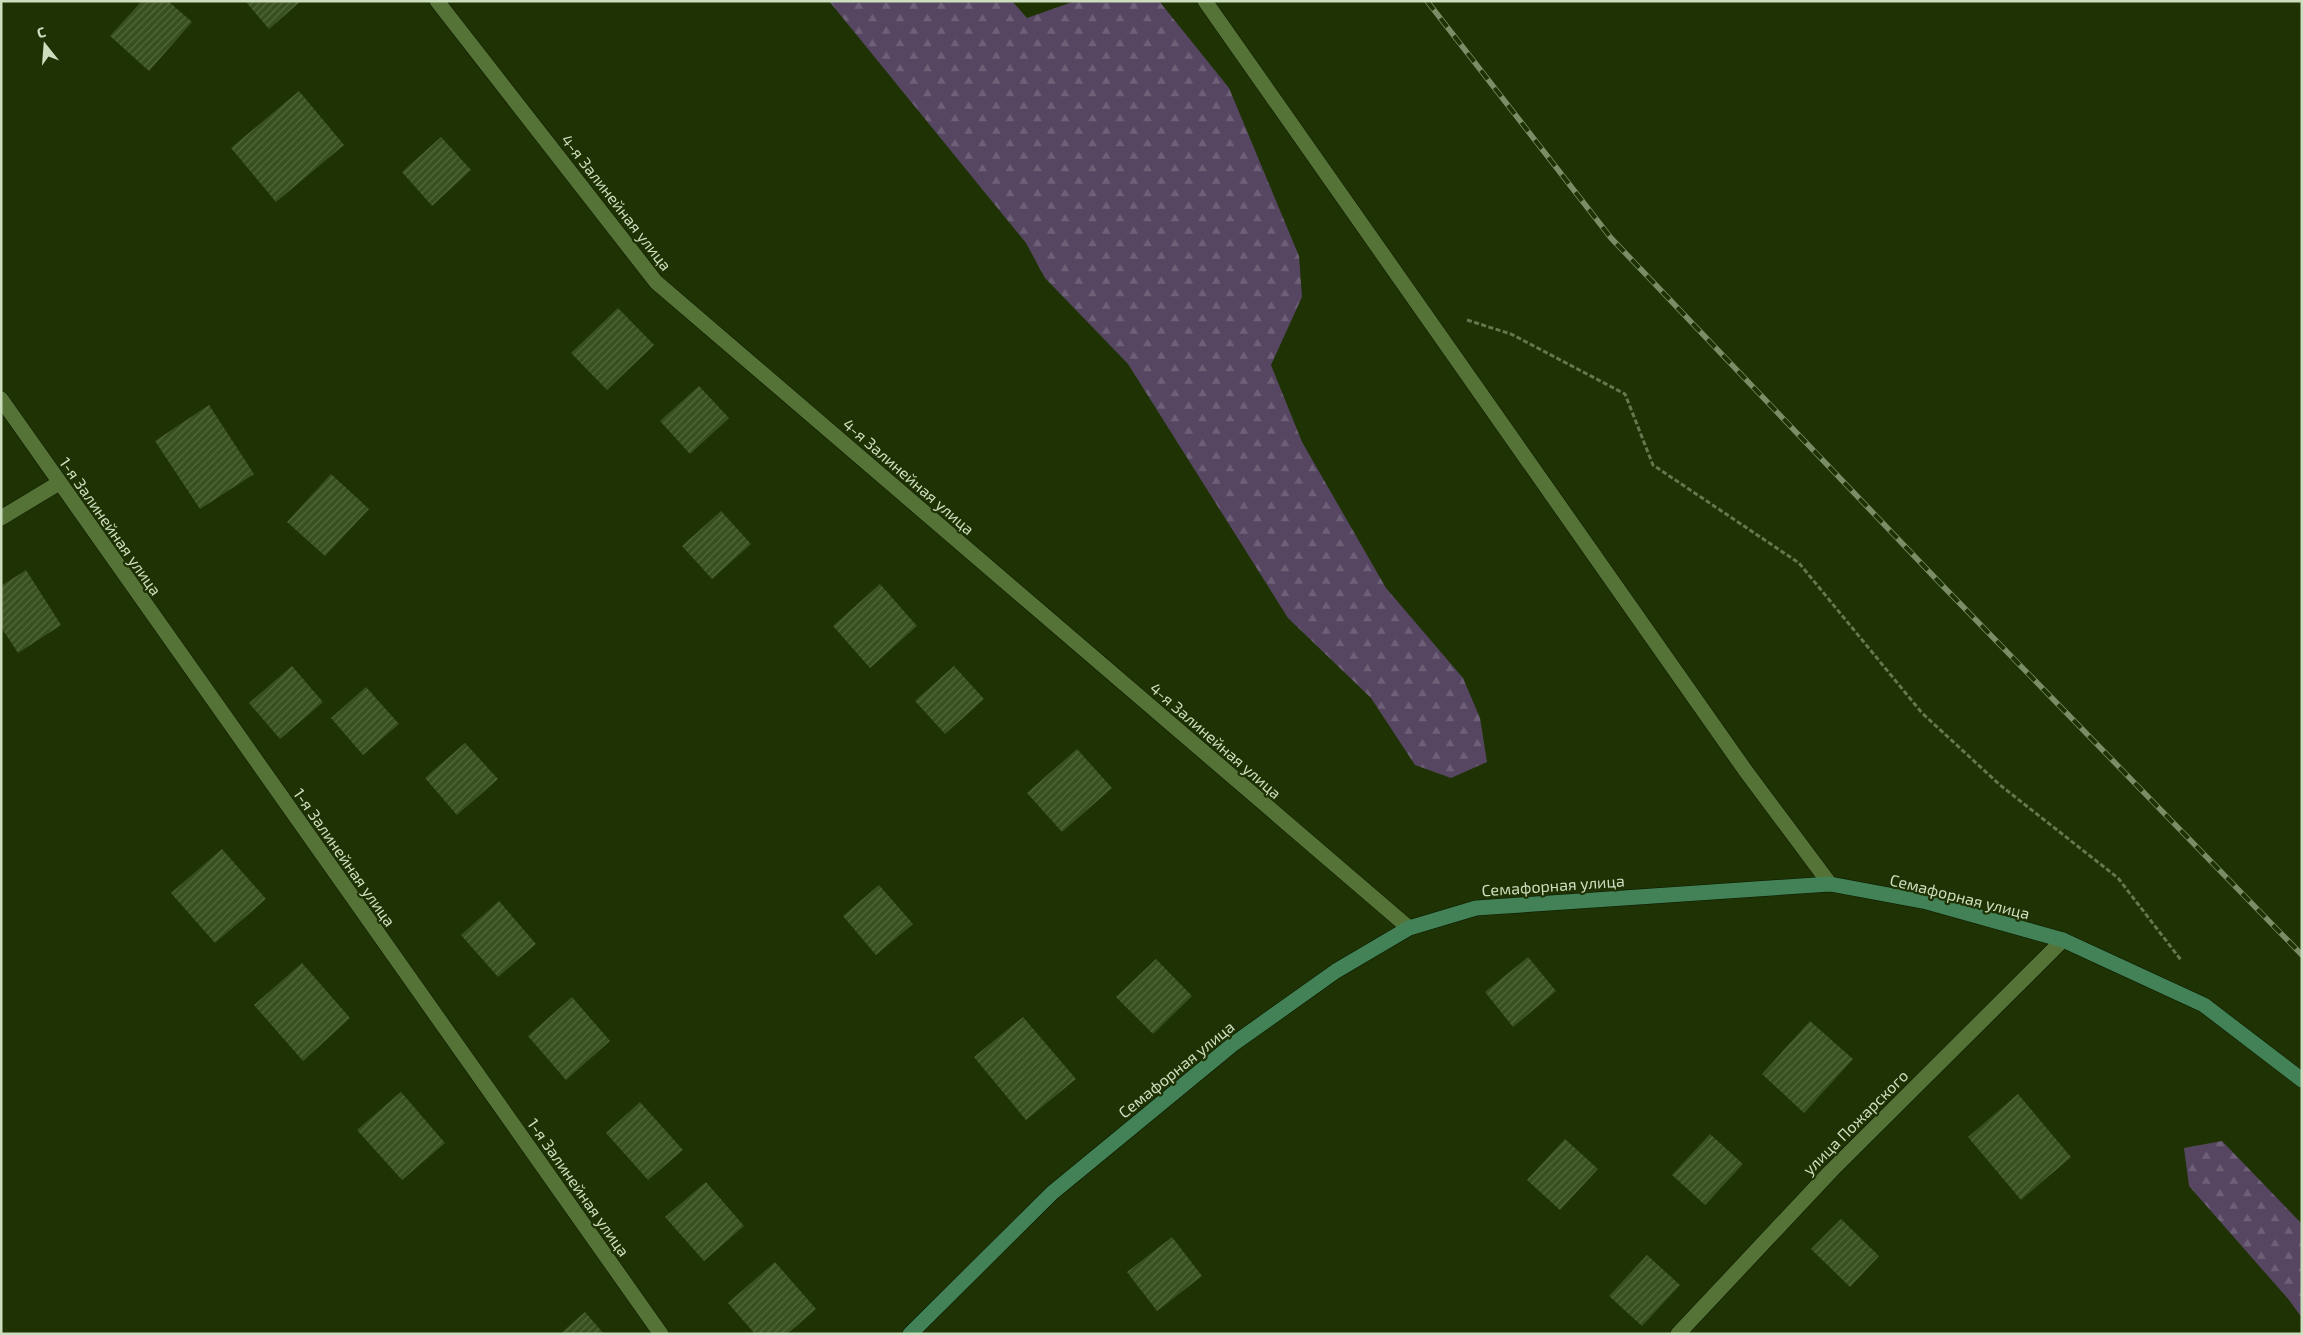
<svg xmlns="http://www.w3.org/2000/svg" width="2303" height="1335" viewBox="0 0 2303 1335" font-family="'Exo 2',sans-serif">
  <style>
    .forest { fill: url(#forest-firs) }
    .building { fill: url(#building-hatch) }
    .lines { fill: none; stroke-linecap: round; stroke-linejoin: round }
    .street-casing { stroke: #0b1800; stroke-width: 16 }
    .secondary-casing { stroke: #0b1800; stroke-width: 16 }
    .path { stroke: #64774e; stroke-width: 3; stroke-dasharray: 5 2.5; stroke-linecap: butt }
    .street { stroke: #567337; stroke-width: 15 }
    .secondary { stroke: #428256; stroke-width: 15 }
    .rail-casing { stroke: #7a8d66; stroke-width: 5.5 }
    .rail { stroke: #1e3203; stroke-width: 4; stroke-dasharray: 11; stroke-linecap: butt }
    .labels { text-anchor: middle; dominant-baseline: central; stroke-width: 4.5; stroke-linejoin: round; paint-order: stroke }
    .street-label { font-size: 16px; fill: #cddebf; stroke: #1e3203 }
  </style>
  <defs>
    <pattern id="forest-firs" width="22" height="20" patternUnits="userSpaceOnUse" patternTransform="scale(1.25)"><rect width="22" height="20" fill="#564662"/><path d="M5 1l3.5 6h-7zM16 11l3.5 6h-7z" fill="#6d6077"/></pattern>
    <pattern id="building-hatch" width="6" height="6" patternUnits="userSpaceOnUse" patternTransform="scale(1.25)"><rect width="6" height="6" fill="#38501e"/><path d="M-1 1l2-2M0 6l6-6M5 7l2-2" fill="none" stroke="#54693d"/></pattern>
  </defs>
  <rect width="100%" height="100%" fill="#1e3203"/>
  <path class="forest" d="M829,1H1012L1027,18L1075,1H1159L1229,88L1299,256L1302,297L1271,365L1302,442L1386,588L1463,678L1480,718L1487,762L1451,778L1415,765L1371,698L1288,618L1128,364L1045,278L1026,243Z
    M2222,1141L2302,1224V1318L2289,1300L2189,1186L2184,1148Z"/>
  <path class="building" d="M142,1H168L192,22L149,71L110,36Z
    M245,1H301L269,29Z
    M299,91L344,145L276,202L231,148Z
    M441,137L471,170L432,206L402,172Z
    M618,308L654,345L607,390L571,353Z
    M699,386L729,418L690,454L660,421Z
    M209,405L254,474L200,509L155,441Z
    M331,474L369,509L325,556L287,522Z
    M721,511L751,544L712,579L682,546Z
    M26,570L61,625L18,653L1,627V586Z
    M880,584L917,626L870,668L833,626Z
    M292,666L323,702L280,739L249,703Z
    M954,666L984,699L945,734L915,701Z
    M366,687L399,724L363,755L331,718Z
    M465,743L498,779L457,815L425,778Z
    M1077,749L1112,788L1062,832L1027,793Z
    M222,849L266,899L215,943L171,893Z
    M879,885L913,924L876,955L843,916Z
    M499,901L536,944L498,977L461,935Z
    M1528,957L1556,991L1513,1027L1485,992Z
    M1156,959L1192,996L1153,1034L1116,997Z
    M302,963L350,1018L303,1061L254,1005Z
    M572,997L610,1041L566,1080L528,1036Z
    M1023,1017L1076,1079L1026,1120L974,1057Z
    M1810,1021L1853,1059L1804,1113L1762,1074Z
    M401,1092L445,1143L402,1180L357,1130Z
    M2018,1094L2071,1157L2021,1200L1968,1137Z
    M640,1102L683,1150L648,1180L606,1133Z
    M1710,1134L1743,1164L1705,1205L1672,1175Z
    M1565,1139L1598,1169L1560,1210L1527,1180Z
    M706,1182L744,1226L704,1261L665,1217Z
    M1841,1219L1879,1256L1850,1287L1811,1249Z
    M1172,1237L1202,1276L1157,1311L1127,1272Z
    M1647,1255L1680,1285L1642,1326L1609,1296Z
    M775,1262L816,1309L787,1334H755L728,1303Z
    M585,1312L604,1334H560Z"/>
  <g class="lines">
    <g class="street-casing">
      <path id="street" d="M437,1L656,282L1409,928
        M1205,1L1745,770L1830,884
        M1,399L661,1334
        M1,518L59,483
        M1678,1334L1831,1171L2063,940"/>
    </g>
    <g class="secondary-casing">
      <path id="secondary" d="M910,1334L1052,1193L1232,1045L1336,971L1409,928L1476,908L1830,884L1927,902L2063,940L2204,1005L2302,1080"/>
    </g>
    <path class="path" d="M1467,320L1511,334L1625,394L1653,465L1799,563L1922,713L2000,785L2118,878L2181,960"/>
    <use href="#street" class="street"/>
    <use href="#secondary" class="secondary"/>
    <g class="rail-casing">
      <path id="rail" d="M1427,1L1611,238L1939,582L2302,955"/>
    </g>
    <use href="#rail" class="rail"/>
  </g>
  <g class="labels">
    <g class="street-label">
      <text transform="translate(617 202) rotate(52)">4-я Залинейная улица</text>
      <text transform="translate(909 476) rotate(41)">4-я Залинейная улица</text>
      <text transform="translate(111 526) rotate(55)">1-я Залинейная улица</text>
      <text transform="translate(1216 740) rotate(41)">4-я Залинейная улица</text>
      <text transform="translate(345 857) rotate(55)">1-я Залинейная улица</text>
      <text transform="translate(1553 885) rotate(-4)">Семафорная улица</text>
      <text transform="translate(1960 896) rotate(14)">Семафорная улица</text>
      <text transform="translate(1176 1069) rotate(-39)">Семафорная улица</text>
      <text transform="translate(1855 1122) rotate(-45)">улица Пожарского</text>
      <text transform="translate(579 1187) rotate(55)">1-я Залинейная улица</text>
    </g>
  </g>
  <rect width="2303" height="1335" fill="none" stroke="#cddebf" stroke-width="5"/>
  <g transform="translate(45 45) rotate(343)" stroke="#1e3203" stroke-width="4" paint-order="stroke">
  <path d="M0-4L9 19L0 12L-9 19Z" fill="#cddebf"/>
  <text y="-8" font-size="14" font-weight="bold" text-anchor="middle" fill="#cddebf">С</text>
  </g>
</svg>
